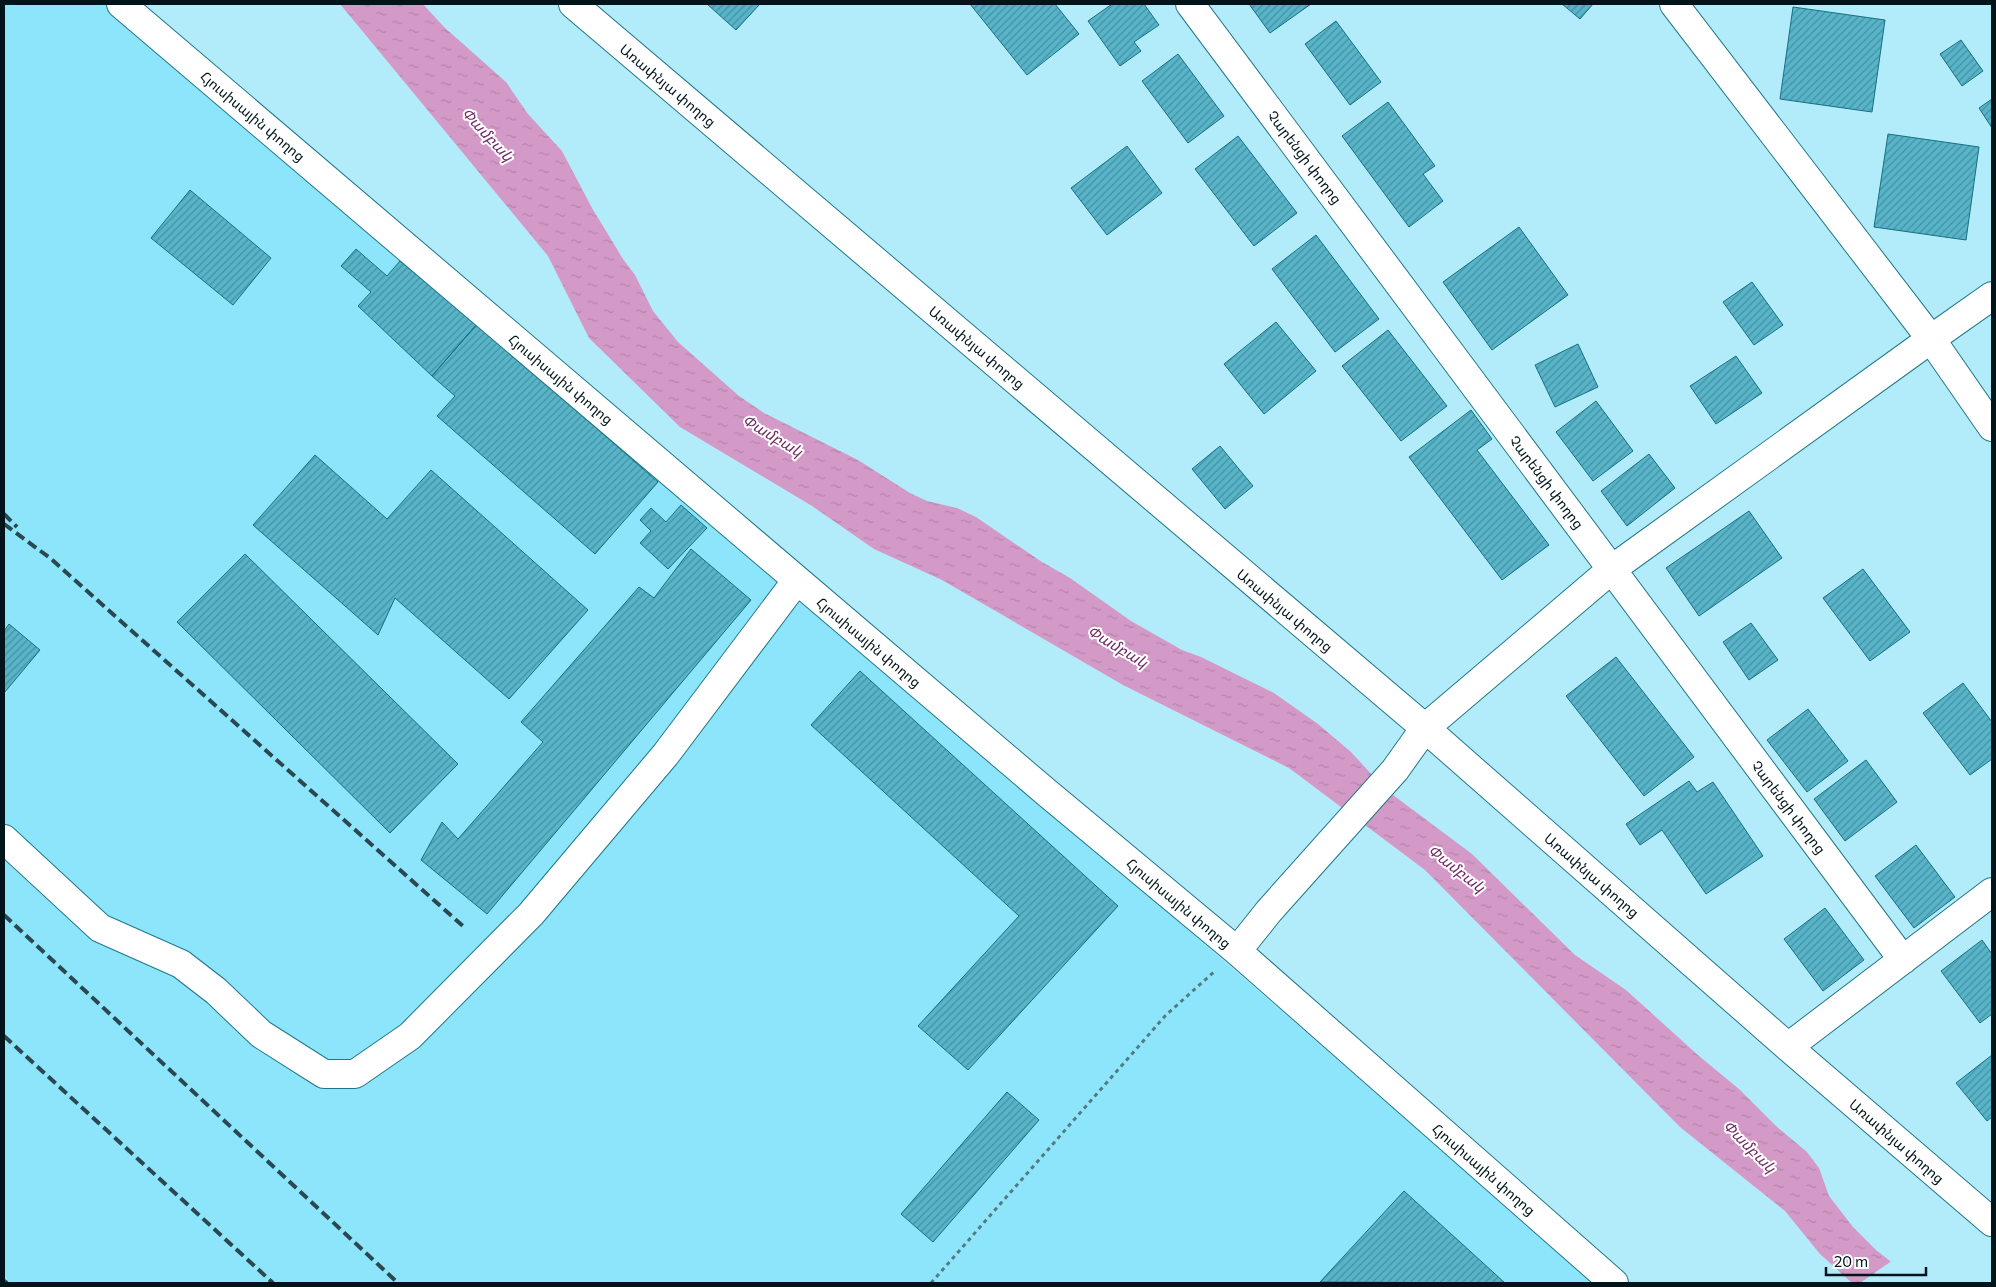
<svg xmlns="http://www.w3.org/2000/svg" width="1996" height="1287" viewBox="0 0 1996 1287" font-family="Commissioner,'Noto Sans Armenian',sans-serif">
  <style>
    .built { fill: #8ce5fa }
    .water { fill: url(#water-ripples) }
    .pier { fill: #b2ecfb }
    .building { fill: url(#building-hatch); stroke: #167081 }
    .lines { fill: none; stroke-linecap: round; stroke-linejoin: round }
    .minor-casing { stroke: #207788; stroke-width: 30 }
    .path { stroke: #547a84; stroke-width: 3; stroke-dasharray: 4 4; stroke-linecap: butt }
    .minor { stroke: #fff; stroke-width: 28 }
    .rail { stroke: #2b4850; stroke-width: 4; stroke-dasharray: 10 5; stroke-linecap: butt }
    .labels { text-anchor: middle; dominant-baseline: central; stroke-width: 4; stroke-linejoin: round; paint-order: stroke }
    .street-label { font-size: 14px; fill: #001419; stroke: #fff }
    .water-label { font-size: 15px; font-style: italic; fill: #6f2a64; stroke: #fff }
  </style>
  <defs>
    <pattern id="water-ripples" width="26" height="14" patternUnits="userSpaceOnUse" patternTransform="scale(1.25)"><rect width="26" height="14" fill="#d49ac7"/><path d="M2 4q2-2 4 0t4 0M15 11q2-2 4 0t4 0" fill="none" stroke="#b484aa"/></pattern>
    <pattern id="building-hatch" width="6" height="6" patternUnits="userSpaceOnUse" patternTransform="scale(1.25)"><rect width="6" height="6" fill="#58b4c8"/><path d="M-1 1l2-2M0 6l6-6M5 7l2-2" fill="none" stroke="#4691a2"/></pattern>
  </defs>
  <rect width="100%" height="100%" fill="#b2ecfb"/>
  <path class="built" d="M4,4H108L482,320L1200,940L1593,1283H4Z"/>
  <path class="water" d="M340,4H423L444,27L506,82L528,114L562,151L592,208L623,259L635,275L653,311L678,342L739,396L764,413L858,460L910,493L927,501L957,508L976,517L1042,562L1070,578L1131,621L1182,650L1201,657L1274,693L1318,724L1351,752L1385,789L1472,854L1575,955L1626,990L1699,1056L1739,1089L1776,1126L1807,1152L1819,1168L1829,1196L1853,1227L1876,1250L1918,1283H1852L1820,1254L1785,1211L1680,1127L1425,870L1289,768L1123,685L942,580L874,549L812,506L680,427L589,338L548,256Z"/>
  <path class="pier" d="M1893,1260L1921,1283H1860Z"/>
  <path class="building" d="M707,4H760L736,30Z
    M970,4H1055L1079,34L1027,75Z
    M1112,4H1144L1159,25L1134,42L1141,51L1120,66L1088,21Z
    M1249,4H1311L1270,33Z
    M1562,4H1593L1580,19Z
    M1793,7L1885,20L1872,112L1780,99Z
    M1336,21L1381,82L1350,105L1305,44Z
    M1961,40L1983,71L1962,86L1940,54Z
    M1178,54L1224,116L1188,143L1142,81Z
    M1992,99V128L1979,108Z
    M1388,102L1435,166L1423,174L1443,201L1409,227L1342,136Z
    M1888,134L1979,147L1966,240L1874,227Z
    M1238,136L1297,213L1254,246L1195,169Z
    M1127,146L1162,193L1107,235L1071,188Z
    M190,190L271,258L233,305L151,238Z
    M1519,227L1568,295L1492,350L1443,282Z
    M1316,235L1379,319L1335,352L1272,269Z
    M356,249L387,276L400,261L477,324L432,376L358,306L371,292L341,266Z
    M1752,282L1783,325L1754,345L1723,302Z
    M1276,322L1316,371L1264,414L1224,364Z
    M477,324L658,482L595,554L437,416L455,396L432,376Z
    M1388,330L1447,406L1401,441L1342,366Z
    M1578,344L1598,387L1555,407L1535,365Z
    M1736,356L1762,393L1716,424L1690,386Z
    M1596,401L1633,451L1593,481L1556,432Z
    M1471,410L1492,439L1477,450L1549,545L1502,580L1409,457Z
    M1220,446L1253,486L1225,509L1192,469Z
    M1649,454L1675,488L1627,526L1601,491Z
    M315,455L387,519L431,470L588,610L509,699L395,598L378,635L253,525Z
    M681,505L707,528L668,569L640,543L651,531L640,520L651,508L666,522Z
    M1749,511L1782,558L1699,616L1666,568Z
    M691,549L751,600L487,914L421,860L442,822L458,839L543,742L521,722L639,587L654,598Z
    M245,554L458,764L390,833L177,622Z
    M1863,569L1910,632L1870,661L1823,598Z
    M1751,623L1778,660L1749,680L1723,642Z
    M9,624L40,650L4,693V631Z
    M1616,657L1694,757L1644,796L1566,696Z
    M860,671L1118,906L968,1070L918,1026L1019,916L811,725Z
    M1963,683L1992,722V759L1970,775L1923,713Z
    M1808,709L1848,761L1807,792L1767,740Z
    M1866,760L1897,802L1845,841L1814,799Z
    M1689,781L1697,792L1713,782L1763,856L1706,894L1662,830L1640,845L1626,824Z
    M1916,845L1955,897L1914,928L1875,876Z
    M1825,908L1864,960L1823,991L1784,939Z
    M1982,940L1992,954V1014L1980,1023L1941,971Z
    M1992,1055V1117L1987,1121L1956,1083Z
    M1007,1092L1039,1120L933,1242L901,1214Z
    M1404,1191L1505,1283L1320,1282Z"/>
  <g class="lines">
    <g class="minor-casing">
      <path id="minor" d="M121,4L1046,792L1237,951L1614,1283
        M573,4L1425,728L1788,1047L1992,1222
        M1190,4L1903,960
        M1674,4L1931,339L1992,427
        M4,839L100,928L181,964L216,991L261,1034L324,1074H355L410,1036L531,914L666,754L797,580
        M1237,951L1269,911L1395,770L1425,728L1612,569L1931,339L1992,296
        M1788,1047L1992,892"/>
    </g>
    <path class="path" d="M931,1283L1166,1015L1215,971"/>
    <use href="#minor" class="minor"/>
    <path class="rail" d="M4,514L17,527
      M4,524L50,558L464,927
      M4,915L398,1283
      M4,1036L273,1283
      M4,1281L7,1283"/>
  </g>
  <g class="labels">
    <g class="street-label">
      <text transform="translate(668 85) rotate(40)">Առափնյա փողոց</text>
      <text transform="translate(253 116) rotate(40)">Հյուսիսային փողոց</text>
      <text transform="translate(1305 157) rotate(53)">Չարենցի փողոց</text>
      <text transform="translate(977 347) rotate(40)">Առափնյա փողոց</text>
      <text transform="translate(561 379) rotate(40)">Հյուսիսային փողոց</text>
      <text transform="translate(1547 482) rotate(53)">Չարենցի փողոց</text>
      <text transform="translate(1285 610) rotate(40)">Առափնյա փողոց</text>
      <text transform="translate(869 642) rotate(40)">Հյուսիսային փողոց</text>
      <text transform="translate(1789 807) rotate(53)">Չարենցի փողոց</text>
      <text transform="translate(1592 875) rotate(41)">Առափնյա փողոց</text>
      <text transform="translate(1179 903) rotate(40)">Հյուսիսային փողոց</text>
      <text transform="translate(1897 1141) rotate(41)">Առափնյա փողոց</text>
      <text transform="translate(1484 1169) rotate(41)">Հյուսիսային փողոց</text>
    </g>
    <g class="water-label">
      <text transform="translate(488 134) rotate(47)">Փամբակ</text>
      <text transform="translate(773 435) rotate(31)">Փամբակ</text>
      <text transform="translate(1118 646) rotate(31)">Փամբակ</text>
      <text transform="translate(1457 868) rotate(38)">Փամբակ</text>
      <text transform="translate(1750 1146) rotate(45)">Փամբակ</text>
    </g>
  </g>
  <rect width="1996" height="1287" fill="none" stroke="#001419" stroke-width="10"/>
  <path d="M1826 1267v8h100v-8" fill="none" stroke="#001419" stroke-width="2.5"/>
  <text x="1834" y="1267" font-size="15" fill="#001419" stroke="#ffffff" stroke-width="4" paint-order="stroke">20 m</text>
</svg>
